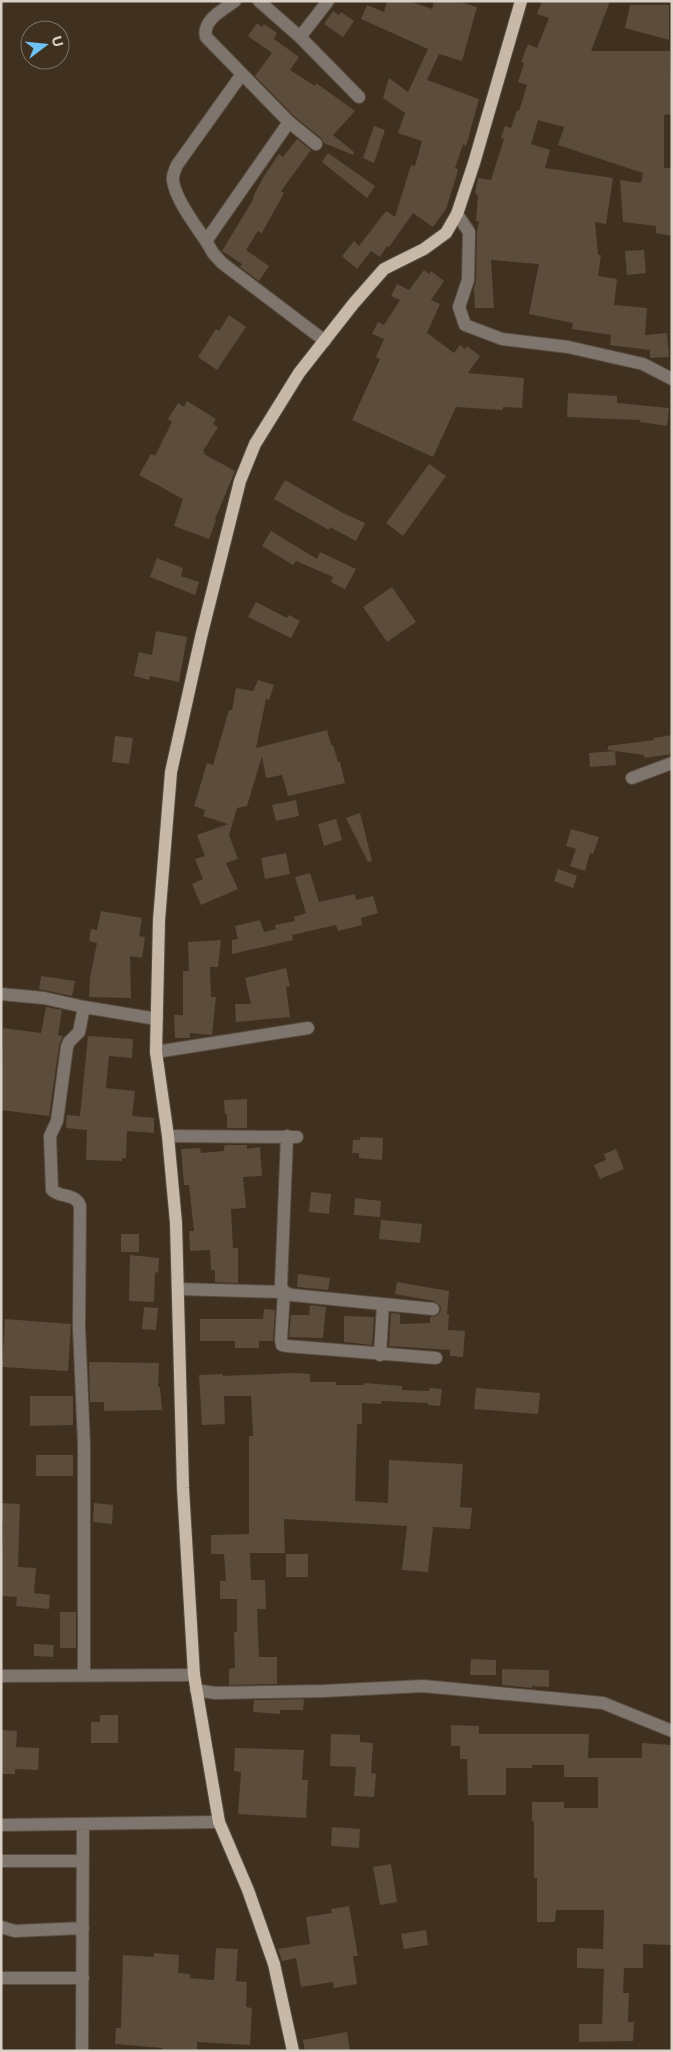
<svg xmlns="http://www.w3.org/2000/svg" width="673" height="2052" viewBox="0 0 673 2052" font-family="Montserrat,sans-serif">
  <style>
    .building { fill: #5c4c3b }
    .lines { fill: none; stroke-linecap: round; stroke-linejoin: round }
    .minor-casing { stroke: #5b4d3e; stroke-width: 14 }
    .major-casing { stroke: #5b4d3e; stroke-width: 14 }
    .minor { stroke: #7e766e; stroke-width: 12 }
    .major { stroke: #c7b8a7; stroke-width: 12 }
  </style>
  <rect width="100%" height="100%" fill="#3f3020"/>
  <path class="building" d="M387,1H409L432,9L434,1H457L477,7L462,61L439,54L427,80L479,99L466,146L463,144L455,168L458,169L457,174L446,209L433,227L413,213L389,247L387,246L380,257L371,251L357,269L342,256L354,241L359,246L386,211L395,217L411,165L415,166L422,141L398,133L405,113L383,98L389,78L408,92L428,49L361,19L367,5L384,12Z
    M542,1H610L591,51H670L672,114L664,115V168H672V236L656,233V226L623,222L620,180L641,183L643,173L558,145L564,127L538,120L531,144L550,150L545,168L613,178L606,224L595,222L598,255H601L598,276L617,279L614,305L647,308L645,335L667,333L669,357L650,358V350L610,345L611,335L572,329L573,323L529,314L539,264L491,260L494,308H475L474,289L476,280L477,232L479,221H476L478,195L475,194L478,178L491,180L504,139L501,138L505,126L511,128L517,110L519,111L527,85L518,82L524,63L521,62L528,44L537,48L549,18L537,14Z
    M630,5H669V40L625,28Z
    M333,11L339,15L341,12L354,21L343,37L324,24Z
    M257,23L262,27L264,24L277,33L274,39L299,57L290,70L315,86L316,83L355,111L333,135L354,152L353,155L324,143L321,138L294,116L255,76L272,53L248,36Z
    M374,126L385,130L374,163L363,158Z
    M297,139L311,150L281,191L284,193L262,233L258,231L246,250L269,266L259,281L240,267L242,264L222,251L254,198L253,197L264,176L279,154L283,157Z
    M328,153L375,186L367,198L322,162Z
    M644,250L646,273L627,275L625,251Z
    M424,270L429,274L431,271L444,281L431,300L440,304L427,333L454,353L460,345L465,349L467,346L480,356L468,373L524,378L522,408L503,407V410L456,407L433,457L352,420L380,359L376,357L384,339L372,334L378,322L384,325L400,300L391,296L397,284L409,290Z
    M229,315L246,327L217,370L198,357L216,329L219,331Z
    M568,393L617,396V403L669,408L667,426L640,422V420L567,417Z
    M187,401L216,419L213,424L218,427L203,451L205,452L204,454L235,471L215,519L216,520L209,539L174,526L183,499L139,475L151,454L155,456L172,422L168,419L178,403L184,407Z
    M429,464L446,476L403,536L386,523Z
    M285,480L343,513L365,523L356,541L330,527L329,530L274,499Z
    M271,531L317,559L320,552L356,569L345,589L331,582L333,577L296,561L293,565L262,546Z
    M157,558L183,568L181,576L199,582L195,595L150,577Z
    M392,587L416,622L387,642L363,607Z
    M256,602L287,618L289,615L300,621L291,638L248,617Z
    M156,631L187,637L179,682L150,676L149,680L134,676L139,652L152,655Z
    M258,680L274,685L269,700L266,699L256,748L327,730L331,745H333L338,762H340L345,783L288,796L282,775L266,778L262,756L247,806L237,808L229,835L238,859L226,863L238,889L201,905L192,884L203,879L195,859L205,856L197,835L228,824L203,816L205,810L194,806L207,763L213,765L229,710H232L236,688L253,691Z
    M672,735V754L645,758L644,755L608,750V746L654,740V738Z
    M115,736L133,738L129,764L112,762Z
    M615,751L616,765L590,767L589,753Z
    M296,800L299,816L276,821L272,805Z
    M360,813L372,861L368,862L346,818Z
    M336,819L342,840L324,846L318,824Z
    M571,829L599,837L593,854L590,853L585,871L570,866L576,849L566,846Z
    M286,853L290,874L265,879L261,858Z
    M558,869L577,876L573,888L554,881Z
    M310,873L319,902L355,894L356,900L373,896L378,913L361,918L362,925L338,931L336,925L292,935L293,940L232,954V940L238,939L235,926L260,920L264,932L276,929L275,925L295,921L294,917L306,913L295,877Z
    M101,911L142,918L139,936L145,937L142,958L130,956L131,998L89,997L90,978L97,943L89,941L91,929L97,930Z
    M221,940L218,967H210L211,997H216L212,1035L190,1033V1038H175L174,1015H183V971H189L188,942Z
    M286,968L290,986L286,987L290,1017L236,1022L235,1004H251L245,978Z
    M41,976L75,981L72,996L39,989Z
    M46,1007L62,1010L58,1035L63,1036L59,1046L49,1116L1,1110L3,1028L41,1033Z
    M88,1036L133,1039L132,1058L109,1056L106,1088L135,1091L132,1116L154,1118V1133L127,1131L126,1158H122V1161L86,1160L87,1130L66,1128L67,1115L80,1116Z
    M247,1099V1128H227V1114H225L224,1100Z
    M360,1137L383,1138L382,1160L359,1158V1153H352L353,1140H360Z
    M227,1145H247V1149L260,1147L262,1176L243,1177L246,1208L231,1209L233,1248H238V1283L215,1282V1270H211L210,1250L190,1251L189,1231H194L189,1185H184L181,1149L200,1148L201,1153L224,1151V1146Z
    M616,1149L624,1169L600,1179L594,1165L606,1160L604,1154Z
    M311,1192L331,1194L329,1214L309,1212Z
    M355,1198L381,1201L380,1217L354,1215Z
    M381,1220L422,1224L420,1243L379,1239Z
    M121,1234H139V1252H121Z
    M130,1255L159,1258L158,1273L155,1272L154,1302L129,1301Z
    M298,1274L330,1278L328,1290L297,1287Z
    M397,1282L449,1291L447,1314H449L448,1330L465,1331L463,1357L450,1356V1350L389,1346L391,1313L400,1314V1324L430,1323V1317L437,1316L441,1310L440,1305L434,1301L395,1294Z
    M310,1305L326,1307L323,1338L289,1337L291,1315H309Z
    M144,1307L158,1308L156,1330L142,1329Z
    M264,1309L275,1310L273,1341H259V1348H235V1341H200V1319H263Z
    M344,1316L374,1317L372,1345L344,1342Z
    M5,1319L71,1324L68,1371L2,1367Z
    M89,1362L159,1363L158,1387H160L162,1410L104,1411V1402H90Z
    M291,1373L310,1374V1382H336V1385H364V1383L402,1386V1390L429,1391L430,1388L442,1389L440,1406L428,1405V1403L381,1401V1404L362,1403V1424H357L355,1501L388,1503L389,1460L463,1464L460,1507L472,1508L470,1529L433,1527L428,1572L402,1570L407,1526L284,1519L285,1553H250L251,1580H265L266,1609H257L259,1657H277V1684L229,1685V1669L235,1668L234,1632H237V1599H220V1581H226L224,1554H211V1535L249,1534V1436H253L251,1396H224L225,1424L202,1425L199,1375L223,1374V1376Z
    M476,1388L540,1393L538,1414L474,1409Z
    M30,1396H73V1425L30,1426Z
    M36,1455H73V1476H36Z
    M1,1503L20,1504L18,1567L36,1568L34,1593L50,1595L49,1609L16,1606L17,1597L1,1596L3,1523H1Z
    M94,1503L113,1505L112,1524L93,1522Z
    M286,1554H308V1577H286Z
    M60,1612H76V1648H60Z
    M34,1644L54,1645L53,1657L34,1656Z
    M471,1659L496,1660V1675H470Z
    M502,1669L549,1670V1687L532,1686V1688L502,1685Z
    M304,1699L303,1710H280V1714L253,1712L254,1700Z
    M100,1715H118V1743H91V1722H100Z
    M451,1725L479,1726V1734H589L588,1758H642V1743L672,1745V1945L643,1944V1968H624L623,1993H629L628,2022H634L633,2041L579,2042V2024H602L604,1969L577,1968V1948L603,1949L604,1910H556L555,1922H537V1878H534V1821H532V1802H564V1808H598V1777H564V1765H532V1768H506V1795H468L467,1759H460V1746H451Z
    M1,1730L17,1731L16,1747L39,1748L38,1770L15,1769V1774H1Z
    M331,1734L360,1735V1742L373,1743L371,1773L376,1774L374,1797L354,1796L356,1767L330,1766Z
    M235,1748L304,1750L302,1780H308L306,1818L238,1814L241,1772L234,1771Z
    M332,1827L360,1829L359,1848L331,1846Z
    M391,1864L397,1902L380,1905L373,1867Z
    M349,1906L358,1956H353L357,1984L334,1988L333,1982L301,1987L296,1958L282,1961L278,1949L310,1944L306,1917L332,1913L331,1909Z
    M426,1930L428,1945L404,1949L401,1934Z
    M216,1948L238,1949L236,1981L247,1982L246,2007L252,2008L250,2045L197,2042V2051H162V2048L115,2044L116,2028H121L123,1955L154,1957V1953L179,1955L178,1973L190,1974V1978L214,1980Z
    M347,2032L350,2051H305L303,2040Z"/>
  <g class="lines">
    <g class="minor-casing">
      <path id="minor" d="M235,1C223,10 202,20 206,37L289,122L206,241L213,253L222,263L325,341
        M259,1L300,37L359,97
        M300,37L328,1
        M289,122L316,144
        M457,214L469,232L468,280L459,307L465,325L502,339L568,347L643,364L672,379
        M206,241C195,225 176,200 173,181C172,175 175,170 177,165L242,74
        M632,778L672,763
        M1,994L44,998L84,1007
        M156,1052L308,1028
        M168,1136L297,1137
        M287,1136L281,1286L284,1292L292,1295L433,1309
        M178,1289L284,1292L281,1340L282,1345L287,1346L436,1358
        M380,1355L383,1304
        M1,1676L194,1675
        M84,1676V1444L79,1327L80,1206C76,1193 60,1198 52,1190L50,1136L57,1121L67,1047L69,1042L79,1032L84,1007L157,1019
        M196,1690L215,1693L323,1691L423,1686L603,1703L672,1731
        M1,1825L219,1822
        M1,1861H82
        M1,1927L15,1931L83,1928
        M1,1978H83
        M82,2051L83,1825"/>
    </g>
    <g class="major-casing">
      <path id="major" d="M293,2051L274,1964L248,1890L219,1822L194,1675L183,1488L176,1223L168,1136L156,1052L159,920L171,772L201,637L240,481L255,444L299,373L354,303L384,269L424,249L446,233L457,214L474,163L521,1"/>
    </g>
    <use href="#minor" class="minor"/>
    <use href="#major" class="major"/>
  </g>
  <rect width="673" height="2052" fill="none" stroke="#dad0c6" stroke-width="5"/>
  <g transform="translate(45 45) rotate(74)"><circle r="24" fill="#3f3020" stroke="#7d7062"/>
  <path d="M0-4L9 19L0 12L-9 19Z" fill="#70c1f4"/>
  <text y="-8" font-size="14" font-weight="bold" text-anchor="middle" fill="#dad0c6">U</text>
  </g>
</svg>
